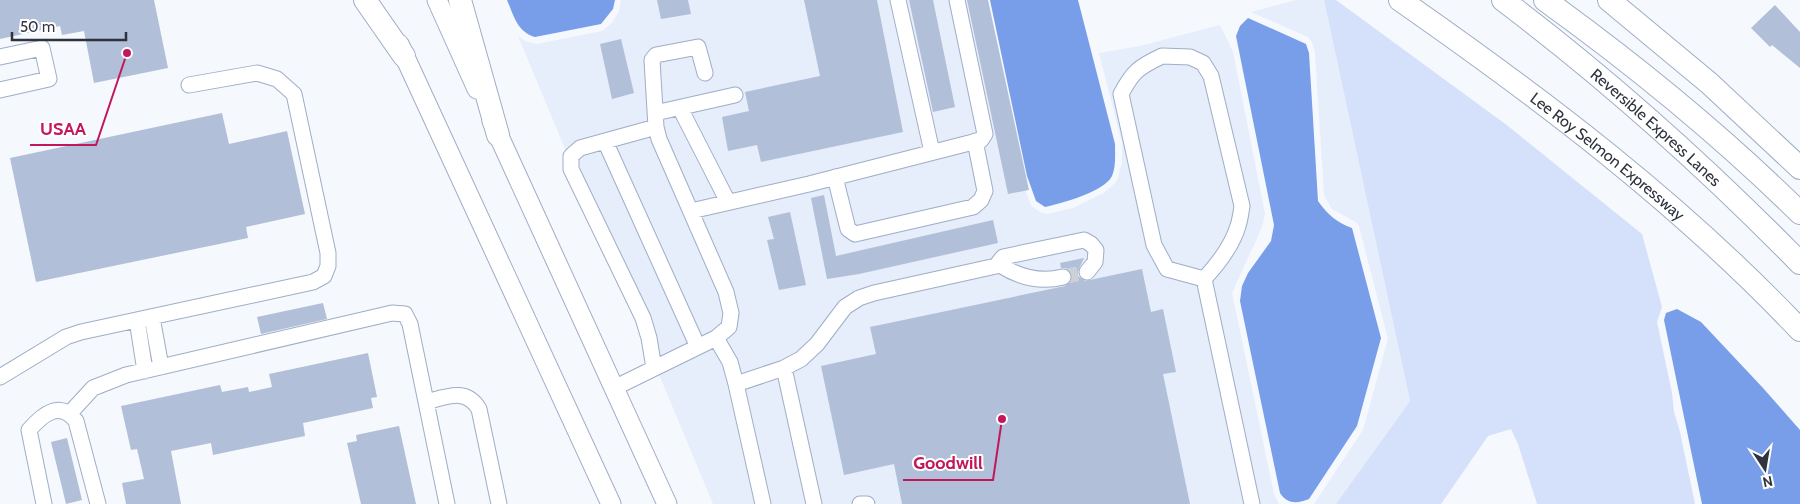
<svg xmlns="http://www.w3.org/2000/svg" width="1800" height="504" viewBox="0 0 1800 504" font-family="Cabin,sans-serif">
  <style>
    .built { fill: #e6edfb }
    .green { fill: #d5e1fa }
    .water { fill: #789de9 }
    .building { fill: #b1bfd8 }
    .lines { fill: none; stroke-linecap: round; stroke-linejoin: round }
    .minor-tunnel { stroke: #cdd1d7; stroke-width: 15; stroke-dasharray: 15 8; stroke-linecap: butt }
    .minor-casing { stroke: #9fadc6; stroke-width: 17 }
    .major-casing { stroke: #9fadc6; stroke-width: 21 }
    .highway-casing { stroke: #9fadc6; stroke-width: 24 }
    .minor { stroke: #fff; stroke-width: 15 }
    .major { stroke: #fff; stroke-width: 19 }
    .highway { stroke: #fff; stroke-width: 22 }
    .labels { text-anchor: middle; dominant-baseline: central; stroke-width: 4; stroke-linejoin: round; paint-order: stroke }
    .street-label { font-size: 16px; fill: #2e333d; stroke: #fff }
    .leader { fill: none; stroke: #c2185b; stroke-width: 2 }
    .callout-dot { fill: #c2185b; stroke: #fff; stroke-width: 2 }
    .callout-label { font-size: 18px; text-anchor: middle; font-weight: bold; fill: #c2185b; stroke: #fff; stroke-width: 4; stroke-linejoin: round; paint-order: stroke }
  </style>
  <rect width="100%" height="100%" fill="#f5f8fd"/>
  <path class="built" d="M621,0H983L1021,177L1031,206L1042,213L1047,214L1073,208L1104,193L1116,182L1118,178L1122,162V143L1099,53L1140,46L1220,25L1233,52L1265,214L1262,227L1232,293L1274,494L1279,504H713L518,36L525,41L537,44L602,31L613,22L619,11Z
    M1296,0H1324L1410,401L1336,504H1314L1363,430L1388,339L1359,226L1356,222L1332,209L1324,195L1315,53L1312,42L1308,37L1251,12Z"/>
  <path class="green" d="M1324,0H1336L1508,126L1642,234L1662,307L1657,322L1672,393L1674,412L1680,432L1695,504H1537L1518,444L1511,429L1488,436L1441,504H1336L1410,401Z"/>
  <path class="water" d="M507,0H615L613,9L601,24L535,37C517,32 514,16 507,0Z
    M990,0H1078L1115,144C1115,154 1116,167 1112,176C1104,192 1062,203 1045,207L1036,201L1027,176Z
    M1248,18L1306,44L1309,53L1318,201C1328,215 1336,222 1352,228L1381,338L1357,426L1309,499C1297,504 1287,504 1280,493L1240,301L1242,286L1248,273L1271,241L1274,225L1236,36L1240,26Z
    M1677,309L1701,322L1763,388L1800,430V504H1702L1664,320L1666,313Z"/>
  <path class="building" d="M0,0H154L168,68L94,83L84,31L62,35L60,26L0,39Z
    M657,0H688L691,14L661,19Z
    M804,0H877L903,132L761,162L757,145L728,151L722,117L749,111L745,92L820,76Z
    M909,0H933L955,107L933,112Z
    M967,0H988L1029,190L1008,194Z
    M1775,5L1800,32V68L1772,45L1770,47L1751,28Z
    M621,39L634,93L612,99L600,44Z
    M222,113L229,144L287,131L305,214L246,227L248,238L36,282L10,158Z
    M824,195L836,256L993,220L998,243L859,274L827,279L811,198Z
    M790,212L806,285L779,290L767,240L774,239L768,217Z
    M1084,258L1078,271V276L1085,281L1142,269L1151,312L1163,309L1176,372L1163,374L1190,504H902L894,464L844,475L821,366L876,354L870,327L1065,286L1072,280V275L1066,268H1061L1060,263Z
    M323,303L327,319L261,334L257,317Z
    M368,353L377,397L371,398L373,408L303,423L305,436L213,455L211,443L171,451L181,504H126L122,483L144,479L137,449L131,450L121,406L220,385L222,392L248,387L249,392L272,387L269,374Z
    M399,426L416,504H361L347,443L357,441L356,435Z
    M67,438L82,500L66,504L51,442Z"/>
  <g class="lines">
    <path class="minor-tunnel" d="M1063,277L1087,272"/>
    <g class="minor-casing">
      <path id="minor" d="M898,0L932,152
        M1162,56L1190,57L1203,63L1211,76L1242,206C1241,213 1240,220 1238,226C1232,246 1218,264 1204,279L1167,269L1154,245L1121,94C1133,71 1139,67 1162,56Z
        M0,57L42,48L49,79L0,90
        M680,108L728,202
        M655,113L735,95
        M605,141L698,347
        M835,177L848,229L855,234L973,207L981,200L985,191L975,141
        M691,211L809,184L981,140L985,134L957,0
        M1063,277C1040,283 1019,277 1000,265L996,266L1003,257L1084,240L1091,244L1096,250L1095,262L1087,272
        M1204,279L1252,504
        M152,317L161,367
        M137,320L145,371
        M716,338L730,362L736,384L763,504
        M654,368L649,338L643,318L571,169V156L580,148L656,127
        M784,368L814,504
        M0,377L66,337L81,332L313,282L324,276L328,266V253L294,94L277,79L257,73L189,85
        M736,384L784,368L801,359L817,344L845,307L859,298L874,293L996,266
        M614,388L716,338L729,327L731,313L726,292L659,139L656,127L652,60L656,55L698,47L705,73
        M426,402C446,397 466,387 479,409L499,504
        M70,413L93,388L126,375L392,313L405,314L410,324L447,504
        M44,504L29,430C43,414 60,400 76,421L98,504
        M860,504H867"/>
    </g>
    <g class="major-casing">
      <path id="major" d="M437,0L477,89
        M399,44L611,504
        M492,121L667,504"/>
    </g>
    <g class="highway-casing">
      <g id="highway">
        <path d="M365,0L404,56"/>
        <path d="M460,0L498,135"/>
        <path id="s1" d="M1400,0C1542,99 1681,204 1800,330"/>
        <path id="s2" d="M1503,0C1609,80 1707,168 1800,263"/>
        <path d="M1545,0C1635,65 1721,135 1800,213"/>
        <path d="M1609,0L1709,83L1800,168"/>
      </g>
    </g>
    <use href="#minor" class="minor"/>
    <use href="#major" class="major"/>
    <use href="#highway" class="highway"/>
  </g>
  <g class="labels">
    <g class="street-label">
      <text stroke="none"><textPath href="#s2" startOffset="199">Reversible Express Lanes</textPath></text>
      <text stroke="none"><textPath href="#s1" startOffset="260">Lee Roy Selmon Expressway</textPath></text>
    </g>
  </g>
  <path class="leader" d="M127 53L96 145H30M1002 419L993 480H903"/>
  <g class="callout-dot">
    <circle cx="127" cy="53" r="5"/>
    <circle cx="1002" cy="419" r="5"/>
  </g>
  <g class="callout-label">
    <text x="63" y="135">USAA</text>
    <text x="948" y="469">Goodwill</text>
  </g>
  <g transform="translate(1765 469) rotate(168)" stroke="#ffffff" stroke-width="4" paint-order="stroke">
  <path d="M0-4L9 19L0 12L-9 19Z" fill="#2e333d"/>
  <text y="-8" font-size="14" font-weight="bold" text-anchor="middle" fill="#2e333d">N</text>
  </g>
  <path d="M12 32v8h114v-8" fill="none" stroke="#2e333d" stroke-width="2.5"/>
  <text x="20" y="32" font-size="15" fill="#2e333d" stroke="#ffffff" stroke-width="4" paint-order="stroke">50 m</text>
</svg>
